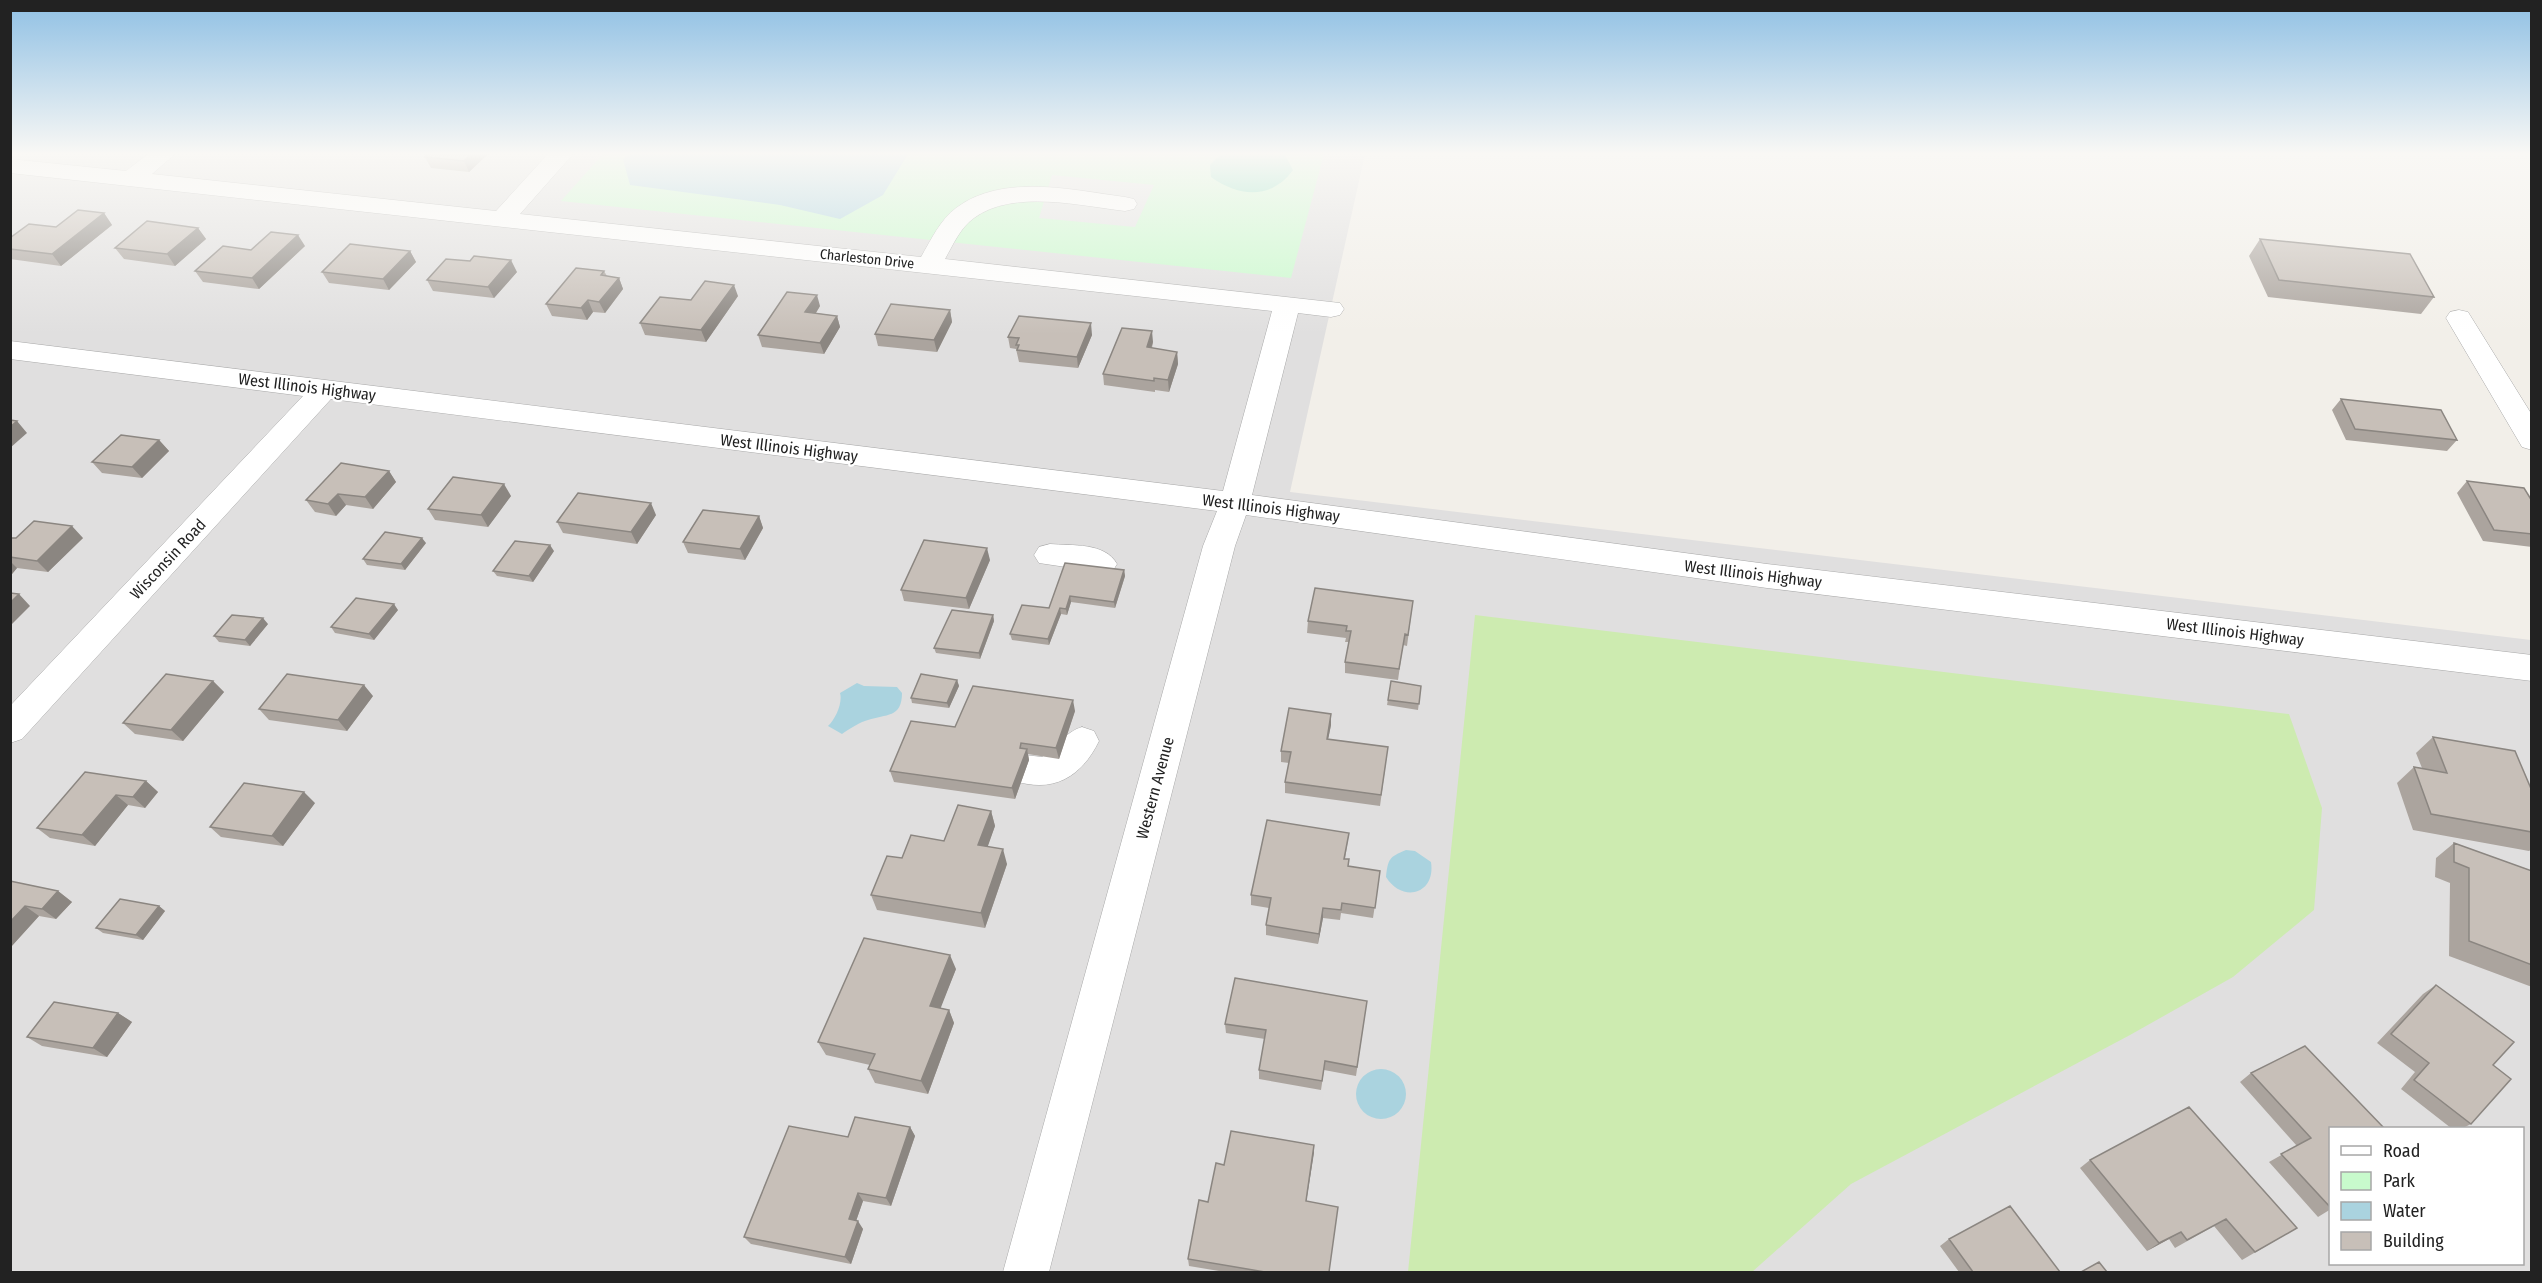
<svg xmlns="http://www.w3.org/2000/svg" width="2542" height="1283" viewBox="0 0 2542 1283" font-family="'Fira Sans Condensed',sans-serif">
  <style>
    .residential { fill: #e0dfdf; fill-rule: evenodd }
    .grass { fill: #cdebb0 }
    .park { fill: #c8facc }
    .pitch { fill: #88e0be }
    .parking { fill: #e2e2e2 }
    .water { fill: #aad3df }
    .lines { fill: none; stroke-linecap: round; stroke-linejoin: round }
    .minor-casing { stroke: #a9a9a9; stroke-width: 1 }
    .minor { fill: #fff; fill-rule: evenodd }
    .wall { fill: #aba49e }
    .shaded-wall { fill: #8b8681 }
    .building { fill: #c7bfb8; stroke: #8b8681; stroke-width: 1.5 }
    .labels { text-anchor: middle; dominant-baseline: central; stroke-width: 4.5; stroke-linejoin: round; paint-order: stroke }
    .far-street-label { font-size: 14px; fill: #222; stroke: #fff }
    .street-label { font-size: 16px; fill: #222; stroke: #fff }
  </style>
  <rect width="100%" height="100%" fill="#f2efe9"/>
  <path class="residential" d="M10,154H1365L1290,492L2531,640V1272H11ZM2330,1128H2522V1264H2330Z"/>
  <path class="grass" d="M1475,615L2289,714L2322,808L2314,910L2233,977L2130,1035L1851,1184L1752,1272H1408Z"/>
  <path class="park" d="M603,154H1324L1291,278L561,201Z"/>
  <path class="pitch" d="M1221,154H1282L1285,155L1293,170C1271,200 1239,197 1211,177L1210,165Z"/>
  <path class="parking" d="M1052,175L1154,185L1135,227L1039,218Z"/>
  <path class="water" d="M629,154H908L883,195L840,219L780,205L630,185L623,159Z
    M857,683L864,686L897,687L902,693C902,718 886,714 868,720C860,722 849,729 842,734L828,726C835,720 843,703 840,693Z
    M1406,850L1415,851L1431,862C1436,895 1402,903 1386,877C1388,859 1389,857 1406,850Z
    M1356 1094a25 25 0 1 1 50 0a25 25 0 1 1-50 0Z"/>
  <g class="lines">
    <g class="minor-casing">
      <path id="minor" d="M148,154H175L152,174L496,211L548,154H573L520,214L921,257C931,240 940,220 956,208C1002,173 1073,190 1125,197L1134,199L1137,204L1134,209L1125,211C1081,206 1013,189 974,218C960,228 953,245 945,259L1340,303L1344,309L1340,315L1331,317L1298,313L1252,495L1767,564L2532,655V681L1767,588L1246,515L1235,546L1049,1272H1003L1203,546L1217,511L331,399L22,739L10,743V706L303,396L10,359V341L1223,491L1272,311L10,173V159L126,171Z
        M2459,310L2468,312L2532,415V450L2522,447L2446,318L2450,312Z
        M1050,544C1072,546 1105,542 1117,564L1112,572L1101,575L1086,570L1039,563L1034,555L1039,547Z
        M1082,727L1094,731L1099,741C1081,778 1052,794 1012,780L1007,770L1012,760L1025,755L1042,757C1057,747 1065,732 1082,727Z"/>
    </g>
    <use href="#minor" class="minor"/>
  </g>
  <path class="wall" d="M488,154L469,172L431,168L425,157Z
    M104,213L112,225L61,266L10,259V238L56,227Z
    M198,228L206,239L175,266L124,259L115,248Z
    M2260,239L2434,297L2421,314L2268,297L2249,256Z
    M305,246L259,289L203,282L195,271L251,250Z
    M410,251L416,262L389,290L329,283L322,272Z
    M604,271L607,276L619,278L623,289L605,313L593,312L587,320L552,316L546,304Z
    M517,272L494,298L433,291L427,280Z
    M738,296L706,342L645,335L640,323L691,300Z
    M820,306L816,313L837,316L840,327L824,354L762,347L758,335Z
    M950,310L952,322L937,352L878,346L875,334Z
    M1092,335L1078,368L1019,362L1016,349L1010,348L1008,337Z
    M1153,342L1152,348L1177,352L1178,364L1169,392L1155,390V392L1104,385L1103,374Z
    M2341,399L2457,440L2447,451L2346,440L2332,410Z
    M159,440L169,451L142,478L102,473L92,462Z
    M389,471L396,482L373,509L346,505L336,516L315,512L306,500Z
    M2467,481L2532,501V547L2483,541L2457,493Z
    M511,496L488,527L435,520L428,509Z
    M656,515L637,544L563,533L557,522Z
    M759,516L763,528L745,560L688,553L683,542Z
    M10,538H83L48,572L17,568L12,574H10Z
    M426,543L405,570L367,565L363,559Z
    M554,551L533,582L497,576L493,571Z
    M990,560L969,609L904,601L901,590Z
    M1065,563L1124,570L1125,576L1115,608L1071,602L1067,615L1061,614L1049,645L1012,640L1010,634L1049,608Z
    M1413,601L1407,646L1403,645L1398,680L1345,673V662L1349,642H1345L1346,638L1307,633L1308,621Z
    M398,610L374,640L335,633L331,627Z
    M993,615L994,621L980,659L936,653L934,648Z
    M268,624L250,646L219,642L214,636Z
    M957,680L959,686L949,708L912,703L911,698Z
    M213,681L224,692L183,741L135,734L123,723Z
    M1391,681L1421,686L1418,710L1387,705Z
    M373,696L347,731L269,720L259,709Z
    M1075,711L1059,759L1028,754L1029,760L1015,799L894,782L890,771L955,727Z
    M1331,714V725L1328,739L1388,747L1380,806L1285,793V782L1289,763L1281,762V751Z
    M2433,737L2532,791V849L2529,851L2413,830L2397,783L2414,767L2422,768L2416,753Z
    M146,781L158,792L145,808L128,805L95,846L50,838L37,828Z
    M315,803L283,846L221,837L210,827Z
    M991,811L995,826L987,847L1007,864L985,928L877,910L871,895L902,858L944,841Z
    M1349,833L1345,859L1348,866L1380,871L1373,918L1341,913L1340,920L1323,918L1318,944L1266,935V925L1269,908L1251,905V895Z
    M2454,843L2532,871V987L2449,956L2450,883L2435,877L2436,858Z
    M10,881L58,891L72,902L56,919L39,916L10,948Z
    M159,906L165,911L143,940L103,933L96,928Z
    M956,969L940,1008L949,1010L954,1023L928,1094L875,1083L868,1069L870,1065L826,1055L818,1042Z
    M2436,985L2493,1065L2471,1124L2463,1128H2451L2401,1089L2415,1072L2377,1043L2423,994Z
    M1367,1001L1356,1076L1324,1070L1321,1090L1259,1079V1070L1265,1039L1226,1033L1225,1024Z
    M118,1013L132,1022L107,1057L42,1046L27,1037Z
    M2251,1073L2331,1128V1209L2318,1217L2269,1162L2297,1146L2240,1082Z
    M910,1127L915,1136L891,1206L863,1201L856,1221L863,1229L851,1264L751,1244L744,1237L848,1137Z
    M1314,1145L1306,1202L1329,1272H1225L1189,1266L1188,1259L1208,1202L1224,1165Z
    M2090,1160L2297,1228L2242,1260L2214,1226L2175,1248L2169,1239L2147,1251L2080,1168Z
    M1949,1239L2060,1272H1959L1940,1246Z"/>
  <path class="shaded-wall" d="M471,154H488L469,172L464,161Z
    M104,213L112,225L61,266L52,254Z
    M198,228L206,239L175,266L167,254Z
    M298,235L305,246L259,289L252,278Z
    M410,251L416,262L389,290L383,279Z
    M511,260L517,272L494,298L488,287Z
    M619,278L623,289L605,313L599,302Z
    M734,285L738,296L706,342L701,330Z
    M817,295L820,306L809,324L805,312Z
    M588,300L593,312L587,320L581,308Z
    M950,310L952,322L937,352L934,340Z
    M837,316L840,327L824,354L820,343Z
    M1091,323L1092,335L1078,368L1077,357Z
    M1152,331L1153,342L1148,358L1147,347Z
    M1177,352L1178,364L1169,392L1168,380Z
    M17,421L27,433L10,448V427Z
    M159,440L169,451L142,478L132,467Z
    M389,471L396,482L373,509L365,497Z
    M504,484L511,496L488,527L481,515Z
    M338,494L346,505L336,516L328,504Z
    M651,503L656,515L637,544L631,532Z
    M759,516L763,528L745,560L740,549Z
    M72,526L83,538L48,572L37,561Z
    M422,538L426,543L405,570L401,564Z
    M550,545L554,551L533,582L529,576Z
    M987,548L990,560L969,609L966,598Z
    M10,561L17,568L12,574L10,572Z
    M1124,570L1125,576L1115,608L1114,602Z
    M19,594L30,606L10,626V603Z
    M1070,596L1071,602L1067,615L1066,609Z
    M394,604L398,610L374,640L369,634Z
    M1060,608L1061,614L1049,645L1048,639Z
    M993,615L994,621L980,659L979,653Z
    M263,618L268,624L250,646L245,640Z
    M957,680L959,686L949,708L947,703Z
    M213,681L224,692L183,741L171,730Z
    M364,685L373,696L347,731L338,720Z
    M1073,700L1075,711L1059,759L1056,748Z
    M1331,714V725L1326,750L1327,739Z
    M1027,749L1029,760L1015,799L1012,788Z
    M146,781L158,792L145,808L133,797Z
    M304,792L315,803L283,846L272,836Z
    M116,795L128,805L95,846L82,835Z
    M991,811L995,826L983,860L978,845Z
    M1003,849L1007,864L985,928L981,913Z
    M58,891L72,902L56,919L42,909Z
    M25,906L39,916L10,948V922Z
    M159,906L165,911L143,940L136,935Z
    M1323,908V918L1318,944L1319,934Z
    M950,955L956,969L936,1020L930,1006Z
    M949,1010L954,1023L928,1094L921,1081Z
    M118,1013L132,1022L107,1057L93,1048Z
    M910,1127L915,1136L891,1206L886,1198Z
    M1314,1145V1153L1305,1209L1306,1201Z
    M858,1193L863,1201L854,1227L849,1219Z
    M858,1221L863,1229L851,1264L845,1257Z
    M2181,1232L2169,1239L2147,1251L2159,1243Z"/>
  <path class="building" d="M428,154H471L464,161L425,157Z
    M78,210L104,213L52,254L10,249V238L29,224L56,227Z
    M147,221L198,228L167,254L115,248Z
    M271,232L298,235L252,278L195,271L223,246L251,250Z
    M2260,239L2410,254L2434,297L2279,280Z
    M350,244L410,251L383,279L322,272Z
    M474,256L511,260L488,287L427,280L446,259L470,261Z
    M576,268L604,271L601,275L619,278L599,302L588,300L581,308L546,304Z
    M705,281L734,285L701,330L640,323L660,297L691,300Z
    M787,292L817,295L805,312L837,316L820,343L758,335Z
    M891,304L950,310L934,340L875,334Z
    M1019,316L1091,323L1077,357L1017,350L1019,345H1016L1019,338L1008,337Z
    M1122,328L1152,331L1147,347L1177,352L1168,380L1154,378V381L1103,374Z
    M2341,399L2441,410L2457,440L2355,429Z
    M10,420L17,421L10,427Z
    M121,435L159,440L132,467L92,462Z
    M341,463L389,471L365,497L338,494L328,504L306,500Z
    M453,477L504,484L481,515L428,509Z
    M2467,481L2524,488L2532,501V534L2494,530Z
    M578,493L651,503L631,532L557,522Z
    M703,510L759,516L740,549L683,542Z
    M34,521L72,526L37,561L10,557V538H16Z
    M385,532L422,538L401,564L363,559Z
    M924,540L987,548L966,598L901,590Z
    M515,541L550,545L529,576L493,571Z
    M1065,563L1124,570L1114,602L1070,596L1066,609L1060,608L1048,639L1010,634L1022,605L1049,608Z
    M1315,588L1413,601L1408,635L1405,634L1399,669L1345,662L1351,631H1346L1347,626L1308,621Z
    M10,593L19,594L10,603Z
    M356,598L394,604L369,634L331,627Z
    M952,610L993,615L979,653L934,648Z
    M232,615L263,618L245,640L214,636Z
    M166,674L213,681L171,730L123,723Z
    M287,674L364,685L338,720L259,709Z
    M921,674L957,680L947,703L911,698Z
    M1391,681L1421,686L1419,704L1388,700Z
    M973,686L1073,700L1056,748L1021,743L1020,748L1027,749L1012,788L890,771L911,721L955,727Z
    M1289,708L1331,714L1327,739L1388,747L1381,795L1285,782L1291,752L1281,751Z
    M2433,737L2515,751L2532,791V832L2431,814L2414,767L2447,773Z
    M85,772L146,781L133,797L116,795L82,835L37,828Z
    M244,783L304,792L272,836L210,827Z
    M958,805L991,811L978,845L1003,849L981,913L871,895L887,856L902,858L911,835L944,841Z
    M1267,820L1349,833L1344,859H1349L1348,866L1380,871L1375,908L1342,903L1341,910L1323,908L1319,934L1266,925L1271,898L1251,895Z
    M2454,843L2532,871V965L2469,941V868L2454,862Z
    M10,881L58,891L42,909L25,906L10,922Z
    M120,899L159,906L136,935L96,928Z
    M864,938L950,955L930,1006L949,1010L921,1081L868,1069L875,1054L818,1042Z
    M1235,978L1367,1001L1357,1067L1325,1061L1322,1081L1259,1070L1266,1030L1225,1024Z
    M2436,985L2514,1042L2493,1065L2511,1079L2471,1124L2414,1080L2429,1063L2391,1034Z
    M54,1002L118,1013L93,1048L27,1037Z
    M2305,1046L2384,1128H2331V1208L2281,1154L2311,1138L2251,1073Z
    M2189,1107L2297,1228L2255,1252L2226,1219L2187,1240L2181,1232L2159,1243L2090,1160Z
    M855,1117L910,1127L886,1198L858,1193L849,1219L858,1221L845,1257L744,1237L789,1126L848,1137Z
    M1231,1131L1314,1145L1306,1201L1338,1207L1329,1272H1265L1188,1259L1199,1200L1208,1202L1216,1163L1224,1165Z
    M2010,1206L2060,1272H1973L1949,1239Z
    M2099,1262L2107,1272H2081Z"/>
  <linearGradient id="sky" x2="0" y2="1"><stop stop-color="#8fc0e4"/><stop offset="0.46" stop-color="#f9f8f5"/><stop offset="1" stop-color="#f9f8f5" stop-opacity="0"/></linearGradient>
  <rect width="2542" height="334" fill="url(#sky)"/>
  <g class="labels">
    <g class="far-street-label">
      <text transform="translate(867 259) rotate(6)">Charleston Drive</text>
    </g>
    <g class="street-label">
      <text transform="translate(307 387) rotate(7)">West Illinois Highway</text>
      <text transform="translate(789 448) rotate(7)">West Illinois Highway</text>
      <text transform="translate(1271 508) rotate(7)">West Illinois Highway</text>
      <text transform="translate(168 559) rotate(-47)">Wisconsin Road</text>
      <text transform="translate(1753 574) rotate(7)">West Illinois Highway</text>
      <text transform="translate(2235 632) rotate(7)">West Illinois Highway</text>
      <text transform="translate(1155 788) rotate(-75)">Western Avenue</text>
    </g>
  </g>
  <rect width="2542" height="1283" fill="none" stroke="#222222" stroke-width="24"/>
  <rect x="2329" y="1127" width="195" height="138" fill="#ffffff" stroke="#a7a7a7" stroke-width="1.5"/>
  <rect x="2341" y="1146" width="30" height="9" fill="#ffffff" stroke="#a7a7a7" stroke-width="1.5"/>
  <text x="2383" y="1157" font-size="18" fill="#222222">Road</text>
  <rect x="2341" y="1172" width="30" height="18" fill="#c8facc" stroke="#a7a7a7" stroke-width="1.5"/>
  <text x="2383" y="1187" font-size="18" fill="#222222">Park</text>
  <rect x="2341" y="1202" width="30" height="18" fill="#aad3df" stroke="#a7a7a7" stroke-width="1.5"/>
  <text x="2383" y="1217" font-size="18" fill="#222222">Water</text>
  <rect x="2341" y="1232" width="30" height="18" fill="#c7bfb8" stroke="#a7a7a7" stroke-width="1.5"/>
  <text x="2383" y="1247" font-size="18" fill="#222222">Building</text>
</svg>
